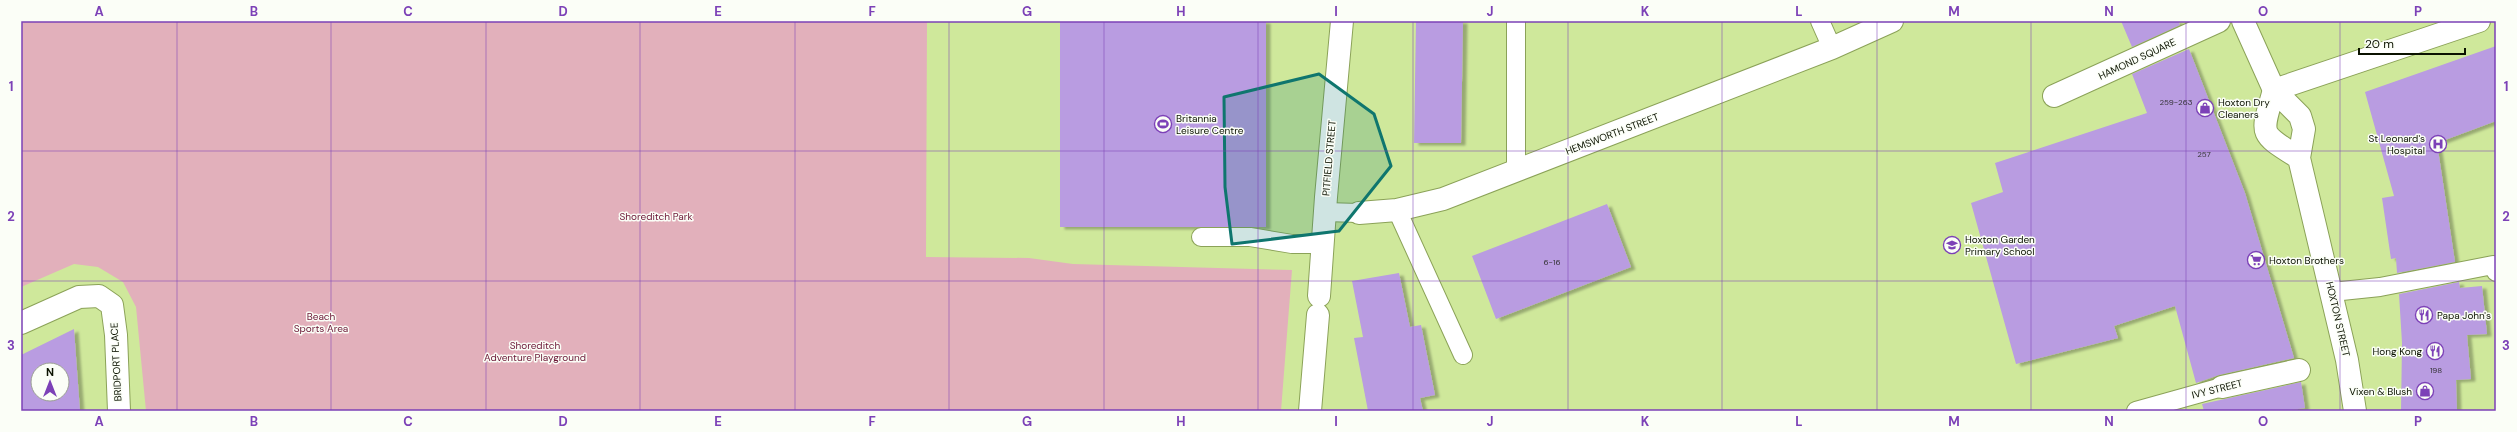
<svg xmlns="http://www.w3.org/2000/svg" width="2517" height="432" viewBox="0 0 2517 432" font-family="'DM Sans',sans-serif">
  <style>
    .green { fill: #e2b0bb }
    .building { fill: #b99ce1; fill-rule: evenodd; filter: url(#shadow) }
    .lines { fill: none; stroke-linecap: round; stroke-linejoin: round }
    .service-casing { stroke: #8ba258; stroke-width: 20 }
    .pedestrian-casing { stroke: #8ba258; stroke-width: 24 }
    .minor-casing { stroke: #8ba258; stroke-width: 24 }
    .tertiary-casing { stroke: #8ba258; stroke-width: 24 }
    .service { stroke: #fff; stroke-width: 18 }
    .pedestrian { stroke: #fff; stroke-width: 22 }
    .minor { stroke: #fff; stroke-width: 22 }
    .tertiary { stroke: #fff; stroke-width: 22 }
    .marked { fill: #0f766e; fill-opacity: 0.2; stroke: #0f766e; stroke-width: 3; stroke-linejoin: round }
    .grid { fill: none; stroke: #7c41b7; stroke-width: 1; stroke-opacity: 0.55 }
    .labels { text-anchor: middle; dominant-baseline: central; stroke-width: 3; stroke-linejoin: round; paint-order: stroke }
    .number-label { font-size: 8px; fill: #363438 }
    .street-label { font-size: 10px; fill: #0b1200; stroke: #fbfef7 }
    .poi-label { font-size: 10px; fill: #0b1200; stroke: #fbfef7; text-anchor: start }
    .park-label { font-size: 10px; fill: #6a1535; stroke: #fbfef7 }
    .neatline { fill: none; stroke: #7c41b7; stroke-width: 1.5 }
    .grid-label { font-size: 13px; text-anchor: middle; font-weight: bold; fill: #7c41b7 }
  </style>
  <defs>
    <filter id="shadow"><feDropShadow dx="4.5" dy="2.5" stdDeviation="1" flood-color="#0004"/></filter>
  </defs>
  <rect width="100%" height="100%" fill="#cfe89b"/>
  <path class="green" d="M21,21H927L926,257L1029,258L1073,264L1292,270L1281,411H146L136,307L123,282L98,267L74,264L21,287Z"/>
  <path class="building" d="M1060,21H1266V227H1060Z
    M1416,21H1463L1461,143H1414Z
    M2121,21H2178L2180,25L2132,47Z
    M2496,46V121L2437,143L2455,262L2397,273L2396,258L2391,259L2382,198L2394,196L2365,92Z
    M2189,49L2245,193L2294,358L2219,375L2196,383L2175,306L2114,326L2118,338L2016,364L1971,203L2003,192L1995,163L2147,113L2132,74Z
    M1607,204L1631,267L1496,319L1472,256Z
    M1399,273L1410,327L1421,325L1435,395L1420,398L1423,411H1368L1354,338L1363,337L1352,281Z
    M2459,282L2460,288L2482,286L2487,334L2467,335L2471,379L2456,380L2457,411H2401L2402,343L2399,294Z
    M74,329L80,411H21V355ZM38,370H62V394H38Z
    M2301,382L2305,408L2284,411H2204L2202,404Z"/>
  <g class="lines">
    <g class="service-casing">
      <path id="service" d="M1820,21L1832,48
        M1516,172V21
        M1397,210L1463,355
        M1325,212L1359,213
        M1201,237H1250L1292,244H1322
        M2332,292L2380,287L2493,265L2496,272
        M2136,411L2222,387"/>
    </g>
    <g class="pedestrian-casing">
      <path id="pedestrian" d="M2222,387L2299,370"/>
    </g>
    <g class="minor-casing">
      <path id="minor" d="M2274,90L2300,116L2304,129L2299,158L2347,360L2355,411
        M2274,90C2261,136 2258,132 2299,158
        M2054,96L2219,21
        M1359,213L1397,210L1443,199L1832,48L1892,21
        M1319,296L1326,197L1342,21
        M21,323L79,297L99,296L112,305L116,335L119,411
        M1310,411L1318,315"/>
    </g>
    <g class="tertiary-casing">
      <path id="tertiary" d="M2243,21L2274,90L2479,21"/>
    </g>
    <use href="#service" class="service"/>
    <use href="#pedestrian" class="pedestrian"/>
    <use href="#minor" class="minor"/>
    <use href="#tertiary" class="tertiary"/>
  </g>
  <path class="marked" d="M1319,74L1374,114L1391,166L1339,231L1232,244L1225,187L1224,97Z"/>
  <path class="grid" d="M177,21V411M331,21V411M486,21V411M640,21V411M795,21V411M949,21V411M1104,21V411M1258,21V411M1413,21V411M1568,21V411M1722,21V411M1877,21V411M2031,21V411M2186,21V411M2340,21V411M21,151H2496M21,281H2496"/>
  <defs>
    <g id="shop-ring" transform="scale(0.9)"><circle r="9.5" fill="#fbfef7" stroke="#7c41b7" stroke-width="1.5"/><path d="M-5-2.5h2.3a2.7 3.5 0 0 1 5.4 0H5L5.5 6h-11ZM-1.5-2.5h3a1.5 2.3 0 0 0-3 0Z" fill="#7c41b7"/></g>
    <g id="stadium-ring" transform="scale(0.9)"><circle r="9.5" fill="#fbfef7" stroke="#7c41b7" stroke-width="1.5"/><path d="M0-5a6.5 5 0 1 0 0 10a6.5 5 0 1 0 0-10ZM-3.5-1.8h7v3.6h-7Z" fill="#7c41b7"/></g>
    <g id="hospital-ring" transform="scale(0.9)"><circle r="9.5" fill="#fbfef7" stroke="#7c41b7" stroke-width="1.5"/><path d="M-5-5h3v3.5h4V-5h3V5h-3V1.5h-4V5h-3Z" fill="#7c41b7"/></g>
    <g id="school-ring" transform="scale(0.9)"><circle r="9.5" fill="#fbfef7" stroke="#7c41b7" stroke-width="1.5"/><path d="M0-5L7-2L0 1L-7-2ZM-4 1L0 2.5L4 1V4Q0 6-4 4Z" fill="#7c41b7"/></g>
    <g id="supermarket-ring" transform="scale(0.9)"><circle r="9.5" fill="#fbfef7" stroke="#7c41b7" stroke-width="1.5"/><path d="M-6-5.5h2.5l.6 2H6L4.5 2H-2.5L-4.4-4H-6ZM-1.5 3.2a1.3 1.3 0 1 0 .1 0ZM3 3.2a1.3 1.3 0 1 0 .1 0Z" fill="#7c41b7"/></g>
    <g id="restaurant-ring" transform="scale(0.9)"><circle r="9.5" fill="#fbfef7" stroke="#7c41b7" stroke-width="1.5"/><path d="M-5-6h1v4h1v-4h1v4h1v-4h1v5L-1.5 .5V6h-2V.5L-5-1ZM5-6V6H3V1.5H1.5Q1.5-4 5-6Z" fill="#7c41b7"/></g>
  </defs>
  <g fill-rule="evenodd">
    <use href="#shop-ring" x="2205" y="108"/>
    <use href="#stadium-ring" x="1163" y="124"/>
    <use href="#hospital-ring" x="2438" y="144"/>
    <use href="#school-ring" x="1952" y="245"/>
    <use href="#supermarket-ring" x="2256" y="260"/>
    <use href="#restaurant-ring" x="2424" y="315"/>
    <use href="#restaurant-ring" x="2435" y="351"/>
    <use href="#shop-ring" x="2425" y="391"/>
  </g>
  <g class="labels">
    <g class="number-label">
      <text x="2176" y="102">259-263</text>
      <text x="2204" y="154">257</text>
      <text x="1552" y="262">6-16</text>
      <text x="2436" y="370">198</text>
    </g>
    <g class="street-label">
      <text transform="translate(2137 59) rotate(-25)">HAMOND SQUARE</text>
      <text transform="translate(1612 134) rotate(-21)">HEMSWORTH STREET</text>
      <text transform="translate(1329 158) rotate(-85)">PITFIELD STREET</text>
      <text transform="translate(2338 319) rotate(77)">HOXTON STREET</text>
      <text transform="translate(116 362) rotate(-93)">BRIDPORT PLACE</text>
      <text transform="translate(2217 389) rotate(-14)">IVY STREET</text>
    </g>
    <g class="poi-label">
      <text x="2218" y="102">Hoxton Dry<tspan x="2218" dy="12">Cleaners</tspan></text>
      <text x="1176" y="118">Britannia<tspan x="1176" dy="12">Leisure Centre</tspan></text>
      <text x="2425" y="138" text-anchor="end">St Leonard's<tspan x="2425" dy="12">Hospital</tspan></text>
      <text x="1965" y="239">Hoxton Garden<tspan x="1965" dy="12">Primary School</tspan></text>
      <text x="2269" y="260">Hoxton Brothers</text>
      <text x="2437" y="315">Papa John's</text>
      <text x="2422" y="351" text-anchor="end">Hong Kong</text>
      <text x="2412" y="391" text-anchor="end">Vixen &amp; Blush</text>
    </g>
    <g class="park-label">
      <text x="656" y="216">Shoreditch Park</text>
      <text x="321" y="316">Beach<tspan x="321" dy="12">Sports Area</tspan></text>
      <text x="535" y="345">Shoreditch<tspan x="535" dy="12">Adventure Playground</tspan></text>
    </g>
  </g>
  <rect width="2517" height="432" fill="none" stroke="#fbfef7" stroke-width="44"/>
  <g transform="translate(50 382)"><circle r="19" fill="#fbfef7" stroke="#9ba094"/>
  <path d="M0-3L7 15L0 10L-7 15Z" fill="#7c41b7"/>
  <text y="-6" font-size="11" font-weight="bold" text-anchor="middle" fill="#0b1200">N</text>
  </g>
  <path d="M2359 48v6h106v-6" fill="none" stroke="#0b1200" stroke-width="2"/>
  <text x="2365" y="48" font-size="12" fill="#0b1200" stroke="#fbfef7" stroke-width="3" paint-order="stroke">20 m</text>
  <rect x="22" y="22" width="2473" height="388" class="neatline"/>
  <g class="grid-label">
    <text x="99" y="16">A</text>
    <text x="254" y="16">B</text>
    <text x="408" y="16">C</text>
    <text x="563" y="16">D</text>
    <text x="718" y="16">E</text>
    <text x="872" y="16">F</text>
    <text x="1027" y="16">G</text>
    <text x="1181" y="16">H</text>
    <text x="1336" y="16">I</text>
    <text x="1490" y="16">J</text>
    <text x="1645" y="16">K</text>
    <text x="1799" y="16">L</text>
    <text x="1954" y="16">M</text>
    <text x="2109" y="16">N</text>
    <text x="2263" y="16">O</text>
    <text x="2418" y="16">P</text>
    <text x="11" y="91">1</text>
    <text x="2506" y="91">1</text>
    <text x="11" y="221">2</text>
    <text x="2506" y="221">2</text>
    <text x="11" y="350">3</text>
    <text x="2506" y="350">3</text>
    <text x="99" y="426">A</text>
    <text x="254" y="426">B</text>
    <text x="408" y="426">C</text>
    <text x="563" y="426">D</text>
    <text x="718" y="426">E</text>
    <text x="872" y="426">F</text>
    <text x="1027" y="426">G</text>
    <text x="1181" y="426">H</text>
    <text x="1336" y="426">I</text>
    <text x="1490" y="426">J</text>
    <text x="1645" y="426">K</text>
    <text x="1799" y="426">L</text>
    <text x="1954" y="426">M</text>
    <text x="2109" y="426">N</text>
    <text x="2263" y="426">O</text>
    <text x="2418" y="426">P</text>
  </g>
</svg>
